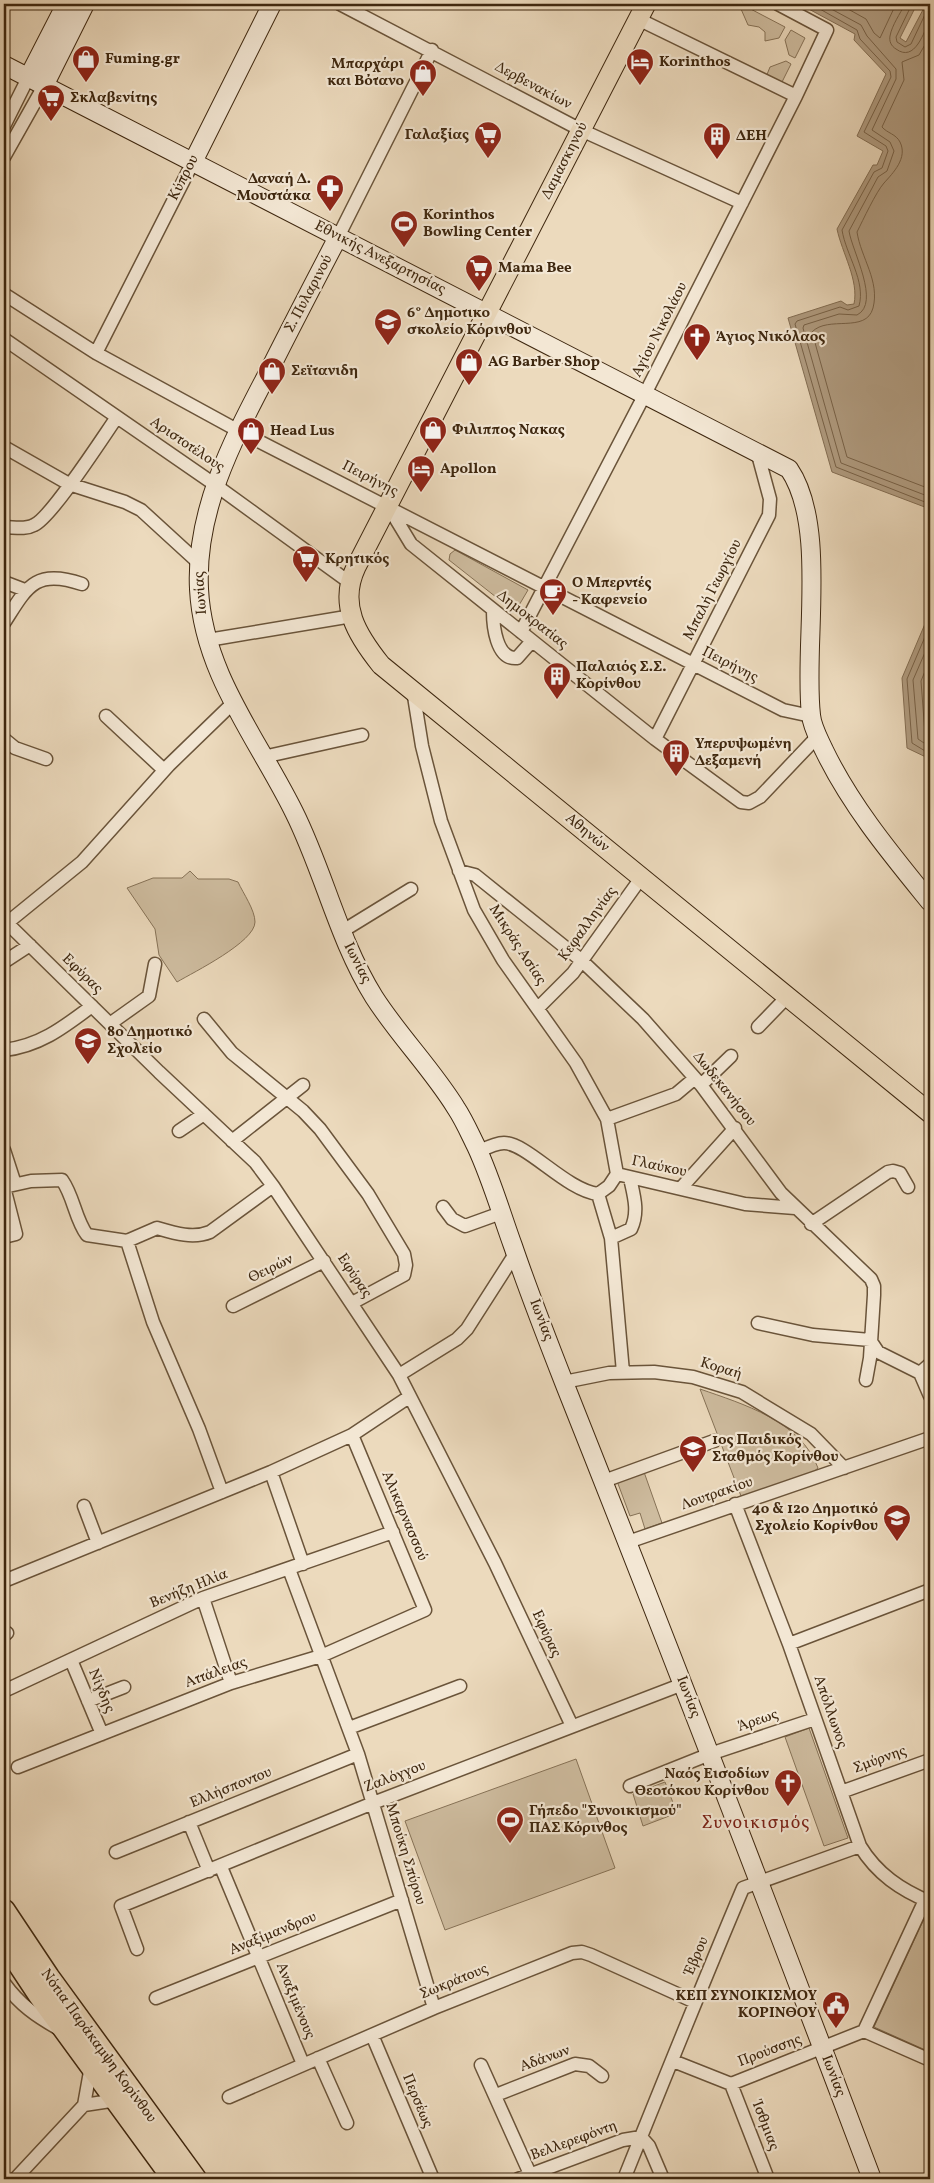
<svg xmlns="http://www.w3.org/2000/svg" width="934" height="2183" viewBox="0 0 934 2183" font-family="Vollkorn,serif">
  <style>
    .green { fill: #cebc9f; stroke: #867257 }
    .water { fill: #b19d82; stroke: #836e54 }
    .lines { fill: none; stroke-linecap: round; stroke-linejoin: round }
    .shore { stroke: #786248; stroke-width: 1 }
    .street-casing { stroke: #6a543a; stroke-width: 15 }
    .secondary-casing { stroke: #3e270f; stroke-width: 20 }
    .primary-casing { stroke: #3e270f; stroke-width: 21 }
    .highway-casing { stroke: #3e270f; stroke-width: 25 }
    .street { stroke: #f3e7d4; stroke-width: 12 }
    .secondary { stroke: #f3e7d4; stroke-width: 18 }
    .primary { stroke: #ecdabd; stroke-width: 19 }
    .highway { stroke: #ecdabd; stroke-width: 22 }
    .labels { text-anchor: middle; dominant-baseline: central; stroke-width: 4.5; stroke-linejoin: round; paint-order: stroke }
    .poi-label { font-size: 15px; font-weight: bold; fill: #3e270f; stroke: #f3e7d4; text-anchor: start }
    .street-label { font-size: 15px; fill: #3e270f; stroke: #f3e7d4 }
    .quarter-label { font-size: 18px; letter-spacing: 1px; fill: #7a1f14; stroke: #f3e7d4 }
  </style>
  <rect width="100%" height="100%" fill="#ecdabd"/>
  <filter id="stains"><feTurbulence type="fractalNoise" baseFrequency=".004" numOctaves="4"/><feColorMatrix values="0 0 0 0 .2 0 0 0 0 .09 0 0 0 0 .02 0 0 0 .5 -.17"/></filter>
  <radialGradient id="worn" r=".72"><stop offset=".6" stop-color="#630" stop-opacity="0"/><stop offset="1" stop-color="#630" stop-opacity=".3"/></radialGradient>
  <path class="green" d="M743,5L785,27L779,38L765,41V32L759,27L748,25L741,9Z
    M791,30L805,38L795,58L789,55L785,40Z
    M786,61L791,64L781,84L766,77L770,67Z
    M455,550L528,590L515,612L449,560L450,554Z
    M190,871L198,879H229L238,882C243,893 255,910 255,922C255,942 194,972 177,982L159,955L155,929L127,888L153,878H182Z
    M700,1389C743,1404 801,1421 818,1468L811,1474L741,1496Z
    M644,1472L662,1523L645,1529L640,1513L630,1516L617,1481Z
    M809,1728L848,1838L824,1846L785,1737Z
    M576,1759L615,1868L445,1930L405,1821Z
    M665,1782L677,1813L643,1826L633,1794Z
    M929,1908L930,1909V2052L874,2027Z"/>
  <path class="water" d="M807,4H917L900,38L906,42L926,4H930V509L832,472L788,318L841,301L847,305L854,304C859,280 842,253 837,229L873,165H877L883,151L857,136L886,74L854,40L855,34L805,7Z
    M930,612V759L907,748L902,678Z"/>
  <g class="lines">
    <path class="shore" d="M811,4L857,30L860,39L890,71L891,77L864,132L886,146L888,151L882,168L874,172L842,230C846,255 866,281 859,306L848,310L840,307L797,321L795,324L836,467L930,504
      M822,4L861,25L867,36L896,69V79L872,130L890,142L894,151L887,171L878,177L849,231C852,251 881,303 857,315L839,314L804,325L803,328L841,463L930,497
      M839,4L866,19L874,33L880,38L896,4
      M905,4C900,14 892,25 890,36C889,41 891,46 896,49C915,63 924,32 930,19
      M912,4L896,37L897,42L905,47L911,44L930,4
      M930,36L919,55L902,62L904,80L882,127C887,133 896,134 900,142C908,158 893,173 884,183C876,192 863,220 857,232C861,258 880,281 873,308C866,334 828,315 812,332L847,457L930,489
      M930,625L907,679L912,743L930,754
      M930,641L913,680L918,739L930,747
      M930,659L921,681L925,734L930,738"/>
    <g class="street-casing">
      <path id="street" d="M340,4L581,130L742,203
        M638,19L796,96
        M4,126L28,78
        M4,157L44,86
        M338,237L432,50
        M4,294L96,353L237,430L783,710L811,716
        M4,339L214,484L349,582
        M96,353L193,162
        M4,447L69,484L125,502L141,510L200,564
        M388,506L411,544L655,739L741,802L749,803L760,797L818,736
        M4,527C14,527 25,530 34,525C51,518 103,437 117,417
        M4,582L25,590
        M493,611C493,625 496,660 517,658L532,641
        M4,623C27,587 35,568 82,584
        M521,632L645,394L796,96L827,30L778,4
        M208,640L352,616
        M413,690L422,746L441,821L474,910L503,960L576,1063L607,1119L617,1174
        M106,716L164,770
        M4,739L15,748L46,759
        M655,739L769,515L770,499L757,451
        M263,757L362,735
        M459,871L475,875L581,960L643,1019L701,1085L781,1193L871,1279L874,1286V1295L870,1358L866,1380
        M4,920L159,1072L255,1162L273,1186L399,1375L495,1563L572,1726
        M7,923L82,862L169,765L233,703
        M341,932L411,889
        M4,962L30,945
        M538,1008L573,973L641,878
        M204,1019L232,1053L303,1111L320,1129L368,1194L404,1254L406,1265L404,1275L352,1303
        M111,1023L149,996L155,964
        M758,1027L788,996
        M4,1050C40,1046 64,1027 92,1006
        M701,1085L731,1056
        M607,1119L676,1094L695,1078
        M179,1131L204,1114
        M232,1141L303,1085
        M4,1150L15,1184
        M478,1152C486,1148 495,1143 504,1143C527,1143 566,1190 598,1194L609,1186L617,1174
        M617,1174L745,1204L795,1208
        M681,1188L735,1128
        M598,1194L611,1238L623,1372
        M443,1207L452,1219L465,1226L501,1213
        M811,1224L888,1172L893,1171L900,1173L908,1187
        M4,1237L16,1234L4,1187L31,1181L62,1180C74,1197 75,1219 87,1235L127,1241L157,1228C174,1233 193,1239 210,1232L273,1186
        M611,1238L631,1229C639,1212 634,1196 630,1178
        M127,1241L153,1322L199,1429L222,1492
        M233,1306L324,1261
        M758,1323L813,1335L870,1340L878,1352L920,1373L930,1396
        M920,1373L930,1364
        M399,1375L457,1339L467,1329L515,1254
        M564,1382L609,1373L654,1372L693,1377L742,1392L811,1434L844,1468
        M271,1472L303,1564
        M604,1481L714,1441
        M735,1504L789,1644L860,1846C877,1874 901,1890 930,1902
        M84,1506L98,1543
        M628,1542L930,1438
        M289,1569L358,1754L434,2008
        M4,1581L271,1472L352,1435L409,1397
        M203,1598L231,1683
        M4,1635L7,1633
        M789,1644L930,1590
        M71,1660L102,1734
        M4,1691L203,1598L393,1532
        M88,1701L124,1687
        M349,1728L460,1686
        M18,1767L231,1683L321,1656L425,1610L352,1435
        M630,1786L710,1754L815,1719
        M841,1792L930,1760
        M189,1822L209,1871
        M116,1852L358,1754
        M221,1867L303,2064
        M137,1949L121,1906L373,1803L683,1684
        M4,1983C20,2005 36,2016 59,2029
        M156,1998L402,1900
        M864,2031L925,1900
        M864,2031L930,2060
        M372,2035L433,2179
        M318,2058L347,2123
        M673,2061L731,2084L864,2031
        M481,2065L530,2174
        M731,2084L768,2179
        M496,2095L575,2064L589,2066L602,2076
        M229,2097L434,2008L572,1953L582,1952L591,1955L695,2002
        M84,2105L117,2100
        M15,2179L84,2105L91,2066
        M518,2179L623,2140L641,2137L649,2146L663,2179
        M624,2179C663,2082 702,1985 743,1888L860,1846"/>
    </g>
    <g class="secondary-casing">
      <path id="secondary" d="M4,65L789,469C828,526 803,646 811,715C812,727 819,739 824,750C851,806 891,854 930,902
        M28,78L66,4
        M44,86L85,4
        M193,162L272,4
        M338,237C315,281 292,325 270,369C234,438 195,509 199,589C203,673 258,739 294,812C324,872 338,939 374,997C399,1036 432,1069 456,1108C464,1120 470,1134 476,1146C491,1178 501,1213 513,1246C529,1293 547,1339 565,1385C670,1649 772,1914 872,2179"/>
    </g>
    <g class="primary-casing">
      <path id="primary" d="M646,4L356,567C338,605 357,635 381,665L930,1113"/>
    </g>
    <g class="highway-casing">
      <path id="highway" d="M4,1911L48,1977L195,2179
        M4,1941L39,1994L174,2179"/>
    </g>
    <use href="#street" class="street"/>
    <use href="#secondary" class="secondary"/>
    <use href="#primary" class="primary"/>
    <use href="#highway" class="highway"/>
  </g>
  <defs>
    <g id="shop-pin" transform="scale(1.4375)"><path d="M0 17L-7.5 6A9.5 9.5 0 1 1 7.5 6Z" fill="#8f2418" stroke="#f3e7d4"/><path d="M-5-2.5h2.3a2.7 3.5 0 0 1 5.4 0H5L5.5 6h-11ZM-1.5-2.5h3a1.5 2.3 0 0 0-3 0Z" fill="#fff"/></g>
    <g id="hotel-pin" transform="scale(1.4375)"><path d="M0 17L-7.5 6A9.5 9.5 0 1 1 7.5 6Z" fill="#8f2418" stroke="#f3e7d4"/><path d="M-6-4.5h1.5V1H6V5H4.5V3h-9V5H-6ZM-4 0a1.8 1.8 0 1 1 3.6 0ZM.5 0V-2.5h3Q6-2.5 6 0Z" fill="#fff"/></g>
    <g id="supermarket-pin" transform="scale(1.4375)"><path d="M0 17L-7.5 6A9.5 9.5 0 1 1 7.5 6Z" fill="#8f2418" stroke="#f3e7d4"/><path d="M-6-5.5h2.5l.6 2H6L4.5 2H-2.5L-4.4-4H-6ZM-1.5 3.2a1.3 1.3 0 1 0 .1 0ZM3 3.2a1.3 1.3 0 1 0 .1 0Z" fill="#fff"/></g>
    <g id="building-pin" transform="scale(1.4375)"><path d="M0 17L-7.5 6A9.5 9.5 0 1 1 7.5 6Z" fill="#8f2418" stroke="#f3e7d4"/><path d="M-4-6H4V6H1V3H-1V6H-4ZM-2.5-4.3h1.7v1.8h-1.7ZM.8-4.3h1.7v1.8H.8ZM-2.5-1h1.7V.8h-1.7ZM.8-1h1.7V.8H.8Z" fill="#fff"/></g>
    <g id="pharmacy-pin" transform="scale(1.4375)"><path d="M0 17L-7.5 6A9.5 9.5 0 1 1 7.5 6Z" fill="#8f2418" stroke="#f3e7d4"/><path d="M-2-6h4v4h4v4h-4v4h-4v-4h-4v-4h4Z" fill="#fff"/></g>
    <g id="stadium-pin" transform="scale(1.4375)"><path d="M0 17L-7.5 6A9.5 9.5 0 1 1 7.5 6Z" fill="#8f2418" stroke="#f3e7d4"/><path d="M0-5a6.5 5 0 1 0 0 10a6.5 5 0 1 0 0-10ZM-3.5-1.8h7v3.6h-7Z" fill="#fff"/></g>
    <g id="school-pin" transform="scale(1.4375)"><path d="M0 17L-7.5 6A9.5 9.5 0 1 1 7.5 6Z" fill="#8f2418" stroke="#f3e7d4"/><path d="M0-5L7-2L0 1L-7-2ZM-4 1L0 2.5L4 1V4Q0 6-4 4Z" fill="#fff"/></g>
    <g id="church-pin" transform="scale(1.4375)"><path d="M0 17L-7.5 6A9.5 9.5 0 1 1 7.5 6Z" fill="#8f2418" stroke="#f3e7d4"/><path d="M-1.2-6h2.4v3.5h3.3v2.4h-3.3V6h-2.4V-.1h-3.3v-2.4h3.3Z" fill="#fff"/></g>
    <g id="cafe-pin" transform="scale(1.4375)"><path d="M0 17L-7.5 6A9.5 9.5 0 1 1 7.5 6Z" fill="#8f2418" stroke="#f3e7d4"/><path d="M-5.5-4.5H6V0H3Q3 3.5 0 3.5H-2.5Q-5.5 3.5-5.5 0ZM3-3.2v2h1.7v-2ZM-6 4.5H4V6H-6Z" fill="#fff"/></g>
    <g id="civic-pin" transform="scale(1.4375)"><path d="M0 17L-7.5 6A9.5 9.5 0 1 1 7.5 6Z" fill="#8f2418" stroke="#f3e7d4"/><path d="M-.6-6.5H3V-4.5H.6V-3L4-1V1h2V6H-6V1h2V-1L-.6-3ZM-1.2 2.5V6h2.4V2.5Z" fill="#fff"/></g>
  </defs>
  <g fill-rule="evenodd">
    <use href="#shop-pin" x="86" y="59"/>
    <use href="#hotel-pin" x="640" y="62"/>
    <use href="#shop-pin" x="423" y="73"/>
    <use href="#supermarket-pin" x="51" y="98"/>
    <use href="#supermarket-pin" x="488" y="135"/>
    <use href="#building-pin" x="717" y="136"/>
    <use href="#pharmacy-pin" x="330" y="188"/>
    <use href="#stadium-pin" x="404" y="224"/>
    <use href="#supermarket-pin" x="479" y="268"/>
    <use href="#school-pin" x="388" y="322"/>
    <use href="#church-pin" x="697" y="337"/>
    <use href="#shop-pin" x="469" y="362"/>
    <use href="#shop-pin" x="272" y="371"/>
    <use href="#shop-pin" x="433" y="430"/>
    <use href="#shop-pin" x="251" y="431"/>
    <use href="#hotel-pin" x="421" y="469"/>
    <use href="#supermarket-pin" x="306" y="559"/>
    <use href="#cafe-pin" x="553" y="592"/>
    <use href="#building-pin" x="557" y="676"/>
    <use href="#building-pin" x="676" y="753"/>
    <use href="#school-pin" x="88" y="1041"/>
    <use href="#school-pin" x="693" y="1449"/>
    <use href="#school-pin" x="897" y="1518"/>
    <use href="#church-pin" x="788" y="1783"/>
    <use href="#stadium-pin" x="510" y="1820"/>
    <use href="#civic-pin" x="836" y="2005"/>
  </g>
  <g class="labels">
    <g class="poi-label">
      <text x="105" y="59">Fuming.gr</text>
      <text x="659" y="62">Korinthos</text>
      <text x="404" y="64" text-anchor="end">Μπαρχάρι<tspan x="404" dy="17">και Βὀτανο</tspan></text>
      <text x="70" y="98">Σκλαβενίτης</text>
      <text x="469" y="135" text-anchor="end">Γαλαξίας</text>
      <text x="736" y="136">ΔΕΗ</text>
      <text x="311" y="179" text-anchor="end">Δαναή Δ.<tspan x="311" dy="17">Μουστάκα</tspan></text>
      <text x="423" y="215">Korinthos<tspan x="423" dy="17">Bowling Center</tspan></text>
      <text x="498" y="268">Mama Bee</text>
      <text x="407" y="313">6° Δημοτικο<tspan x="407" dy="17">σκολείο Κόρινθου</tspan></text>
      <text x="716" y="337">Άγιος Νικόλαος</text>
      <text x="488" y="362">AG Barber Shop</text>
      <text x="291" y="371">Σεϊτανιδη</text>
      <text x="452" y="430">Φιλιππος Νακας</text>
      <text x="270" y="431">Head Lus</text>
      <text x="440" y="469">Apollon</text>
      <text x="325" y="559">Κρητικός</text>
      <text x="572" y="583">Ο Μπερντές<tspan x="572" dy="17">- Καφενείο</tspan></text>
      <text x="576" y="667">Παλαιός Σ.Σ.<tspan x="576" dy="17">Κορίνθου</tspan></text>
      <text x="695" y="744">Υπερυψωμένη<tspan x="695" dy="17">Δεξαμενή</tspan></text>
      <text x="107" y="1032">8ο Δημοτικό<tspan x="107" dy="17">Σχολείο</tspan></text>
      <text x="712" y="1440">1ος Παιδικός<tspan x="712" dy="17">Σταθμός Κορίνθου</tspan></text>
      <text x="878" y="1509" text-anchor="end">4ο &amp; 12ο Δημοτικό<tspan x="878" dy="17">Σχολείο Κορίνθου</tspan></text>
      <text x="769" y="1774" text-anchor="end">Ναός Εισοδίων<tspan x="769" dy="17">Θεοτόκου Κορίνθου</tspan></text>
      <text x="529" y="1811">Γήπεδο "Συνοικισμού"<tspan x="529" dy="17">ΠΑΣ Κόρινθος</tspan></text>
      <text x="817" y="1996" text-anchor="end">ΚΕΠ ΣΥΝΟΙΚΙΣΜΟΥ<tspan x="817" dy="17">ΚΟΡΙΝΘΟΥ</tspan></text>
    </g>
    <g class="street-label">
      <text transform="translate(533 86) rotate(28)">Δερβενακίων</text>
      <text transform="translate(565 161) rotate(-63)">Δαμασκηνού</text>
      <text transform="translate(184 178) rotate(-63)">Κύπρου</text>
      <text transform="translate(380 258) rotate(27)">Εθνικής Ανεξαρτησίας</text>
      <text transform="translate(309 294) rotate(-62)">Σ. Πυλαρινού</text>
      <text transform="translate(660 330) rotate(-63)">Αγίου Νικολάου</text>
      <text transform="translate(187 445) rotate(34)">Αριστοτέλους</text>
      <text transform="translate(370 479) rotate(27)">Πειρήνης</text>
      <text transform="translate(713 590) rotate(-63)">Μπαλή Γεωργίου</text>
      <text transform="translate(201 593) rotate(-94)">Ιωνίας</text>
      <text transform="translate(532 620) rotate(38)">Δημοκρατίας</text>
      <text transform="translate(730 665) rotate(27)">Πειρήνης</text>
      <text transform="translate(587 833) rotate(39)">Αθηνών</text>
      <text transform="translate(588 924) rotate(-54)">Κεφαλληνίας</text>
      <text transform="translate(517 945) rotate(57)">Μικράς Ασίας</text>
      <text transform="translate(357 963) rotate(63)">Ιωνίας</text>
      <text transform="translate(82 974) rotate(44)">Εφύρας</text>
      <text transform="translate(724 1089) rotate(51)">Δωδεκανήσου</text>
      <text transform="translate(659 1167) rotate(12)">Γλαύκου</text>
      <text transform="translate(271 1269) rotate(-26)">Θειρών</text>
      <text transform="translate(354 1276) rotate(56)">Εφύρας</text>
      <text transform="translate(541 1320) rotate(69)">Ιωνίας</text>
      <text transform="translate(721 1369) rotate(17)">Κοραή</text>
      <text transform="translate(717 1494) rotate(-19)">Λουτρακίου</text>
      <text transform="translate(404 1516) rotate(67)">Αλικαρνασσού</text>
      <text transform="translate(189 1589) rotate(-22)">Βενήζη Ηλία</text>
      <text transform="translate(546 1634) rotate(65)">Εφύρας</text>
      <text transform="translate(216 1673) rotate(-20)">Αττάλειας</text>
      <text transform="translate(101 1691) rotate(67)">Νίγδης</text>
      <text transform="translate(688 1697) rotate(69)">Ιωνίας</text>
      <text transform="translate(830 1712) rotate(71)">Απόλλωνος</text>
      <text transform="translate(758 1721) rotate(-19)">Άρεως</text>
      <text transform="translate(880 1760) rotate(-20)">Σμύρνης</text>
      <text transform="translate(395 1777) rotate(-21)">Ζαλόγγου</text>
      <text transform="translate(231 1788) rotate(-22)">Ελλήσποντου</text>
      <text transform="translate(405 1854) rotate(73)">Μπούκη Σπύρου</text>
      <text transform="translate(273 1934) rotate(-22)">Αναξίμανδρου</text>
      <text transform="translate(697 1956) rotate(-67)">Έβρου</text>
      <text transform="translate(454 1982) rotate(-22)">Σωκράτους</text>
      <text transform="translate(295 2001) rotate(68)">Αναξιμένους</text>
      <text transform="translate(98 2046) rotate(54)">Νότια Παράκαμψη Κορίνθου</text>
      <text transform="translate(770 2051) rotate(-21)">Προύσσης</text>
      <text transform="translate(545 2059) rotate(-20)">Αδάνων</text>
      <text transform="translate(833 2076) rotate(69)">Ιωνίας</text>
      <text transform="translate(417 2101) rotate(67)">Περσέως</text>
      <text transform="translate(765 2126) rotate(69)">Ίσθμιας</text>
      <text transform="translate(574 2141) rotate(-20)">Βελλερεφόντη</text>
    </g>
    <g class="quarter-label">
      <text x="756" y="1823">Συνοικισμός</text>
    </g>
  </g>
  <rect width="934" height="2183" fill="none" stroke="#ecdabd" stroke-width="20"/>
  <rect x="5" y="5" width="924" height="2173" fill="none" stroke="#3e270f" stroke-width="2.5"/>
  <rect x="10" y="10" width="914" height="2163" fill="none" stroke="#3e270f"/>
  <rect width="100%" height="100%" filter="url(#stains)"/>
  <rect width="100%" height="100%" fill="url(#worn)"/>
</svg>
